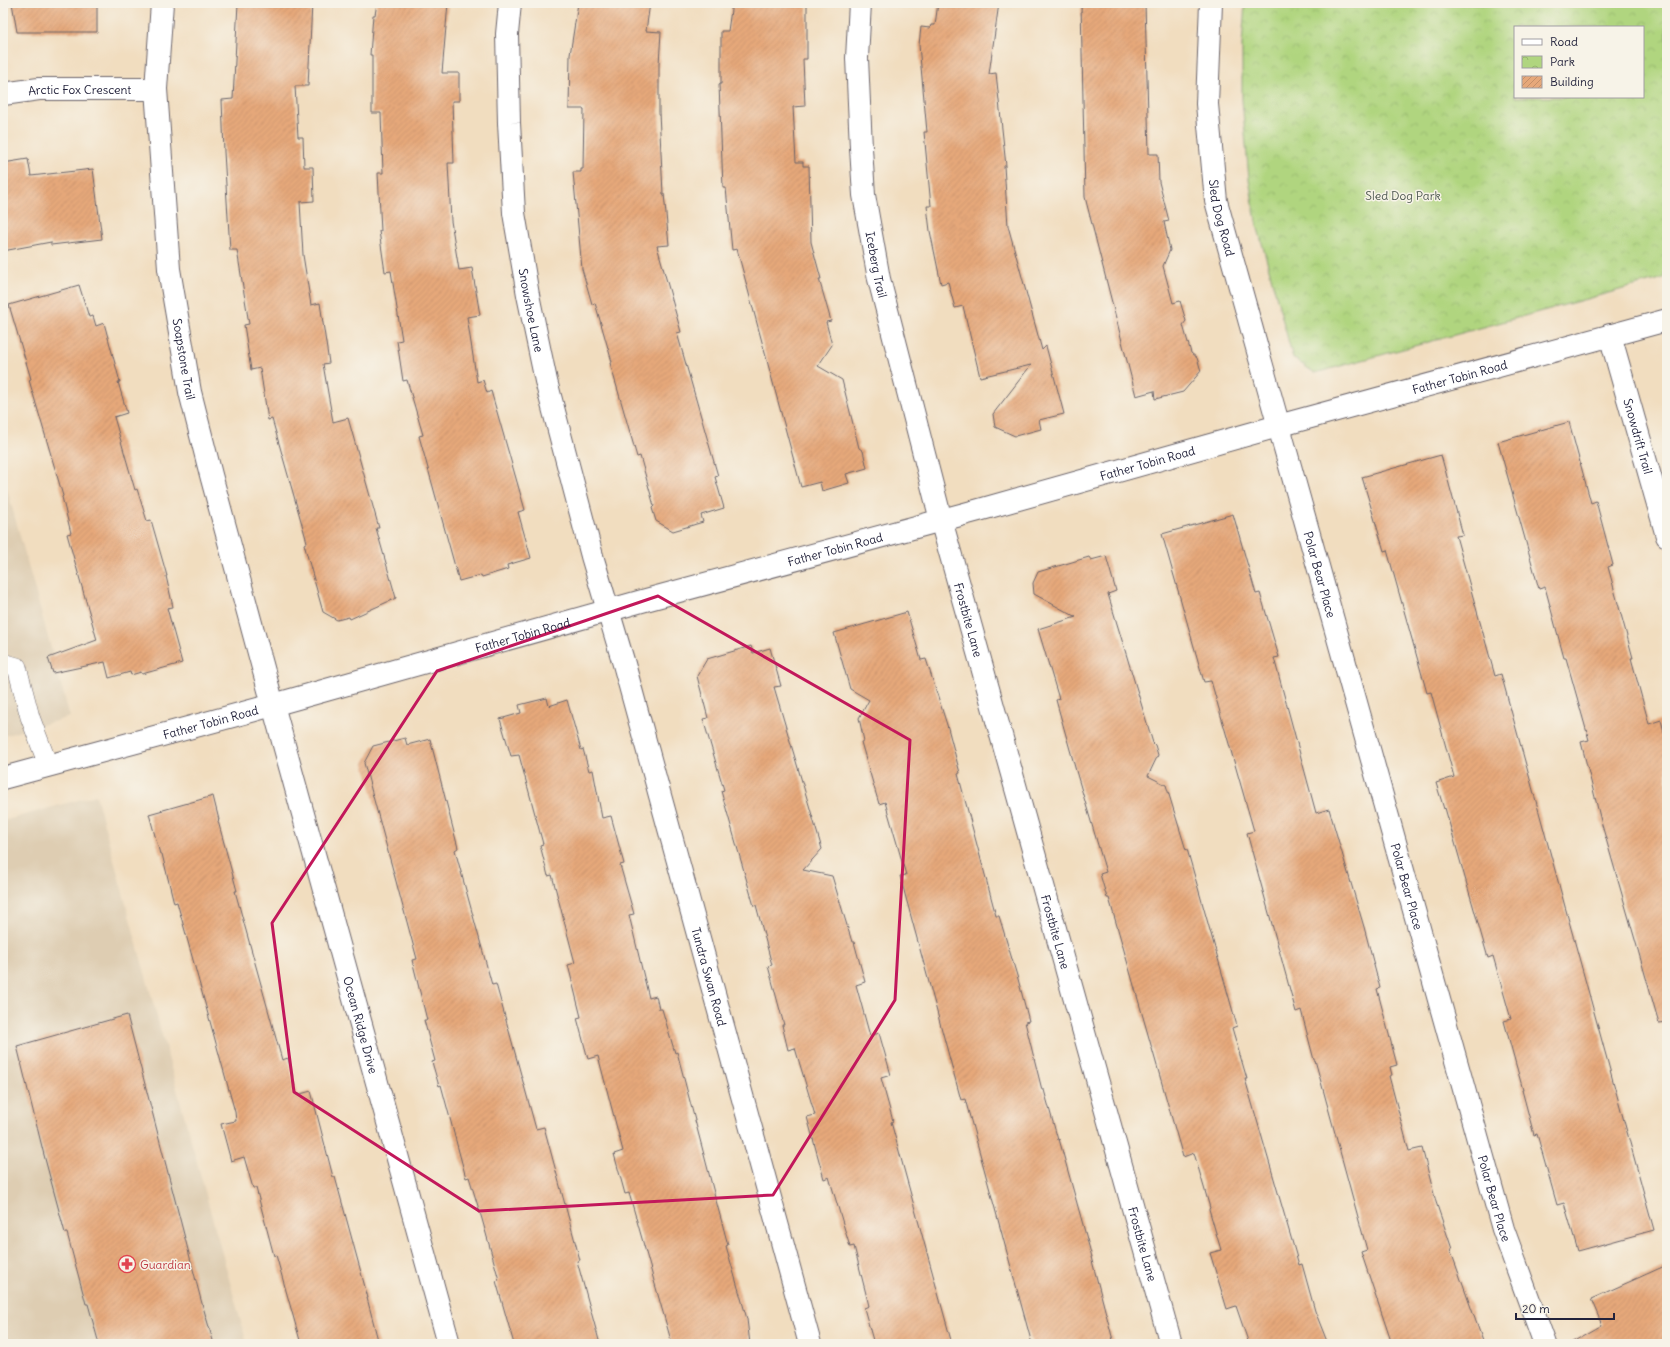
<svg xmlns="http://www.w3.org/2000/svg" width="1670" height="1347" viewBox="0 0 1670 1347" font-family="Delius,sans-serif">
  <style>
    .built { fill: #decdb2 }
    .park { fill: url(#park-crowns); stroke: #697c5d; fill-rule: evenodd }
    .building { fill: url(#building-hatch) }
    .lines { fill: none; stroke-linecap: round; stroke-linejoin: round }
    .service-casing { stroke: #6a6369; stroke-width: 20 }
    .minor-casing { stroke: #6a6369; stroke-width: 24 }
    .tertiary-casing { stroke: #6a6369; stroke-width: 24 }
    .service { stroke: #fff; stroke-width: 19 }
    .minor { stroke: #fff; stroke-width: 22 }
    .tertiary { stroke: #fff; stroke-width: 22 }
    .marked { fill: none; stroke: #c2185b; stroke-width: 3; stroke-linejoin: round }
    .labels { text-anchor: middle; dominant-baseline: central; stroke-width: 3; stroke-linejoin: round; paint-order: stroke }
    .street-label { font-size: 12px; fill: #22223b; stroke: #f7f3e8 }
    .park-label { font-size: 12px; fill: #4d584f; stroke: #f7f3e8 }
    .health-label { font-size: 12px; fill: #be3a42; stroke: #f7f3e8; text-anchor: start }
  </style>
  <defs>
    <pattern id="park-crowns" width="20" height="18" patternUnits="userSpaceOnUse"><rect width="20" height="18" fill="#b0d57f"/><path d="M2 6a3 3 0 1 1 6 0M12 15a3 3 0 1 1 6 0" fill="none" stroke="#97b76f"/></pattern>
    <pattern id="building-hatch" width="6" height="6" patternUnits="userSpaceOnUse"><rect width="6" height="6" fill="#e6a87a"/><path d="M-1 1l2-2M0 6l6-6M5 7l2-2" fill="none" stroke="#c5906a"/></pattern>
  </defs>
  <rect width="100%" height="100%" fill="#f7f3e8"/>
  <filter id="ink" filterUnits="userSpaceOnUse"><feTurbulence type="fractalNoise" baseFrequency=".025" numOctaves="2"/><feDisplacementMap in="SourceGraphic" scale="8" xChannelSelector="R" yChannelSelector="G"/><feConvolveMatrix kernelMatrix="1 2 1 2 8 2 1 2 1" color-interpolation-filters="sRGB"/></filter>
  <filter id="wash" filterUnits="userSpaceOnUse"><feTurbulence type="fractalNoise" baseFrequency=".012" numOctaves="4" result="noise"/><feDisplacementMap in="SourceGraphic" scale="16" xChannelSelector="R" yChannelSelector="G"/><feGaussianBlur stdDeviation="0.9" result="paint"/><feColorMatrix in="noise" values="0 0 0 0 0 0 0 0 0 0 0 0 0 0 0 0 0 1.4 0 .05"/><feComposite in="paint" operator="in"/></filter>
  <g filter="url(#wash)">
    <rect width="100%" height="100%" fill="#f1ddbf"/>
    <path class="built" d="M3,474L70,717L3,736Z
      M96,795L247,1344H3V821Z"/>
    <path class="park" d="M1245,3H1667V277L1315,373L1293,358L1256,221L1249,179L1242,100V45ZM1515,27H1643V97H1515Z"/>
    <g id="blocks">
      <path class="building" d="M12,3H97V32H17Z
        M238,3H312L308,86H295L298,137H303L304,167H313L314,201L300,202L303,255L311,305L320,303L329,363L323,364L333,422L348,418L379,528H376L396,598L350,619L349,617L337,620L323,612L304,544L307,542L272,419L268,420L260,368L251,370L244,325L249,324L237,250H230L224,152L222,100L233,99Z
        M377,3H448L442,73H459V101H452L454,163H448L451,221L459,270L472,268L480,315L467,317L477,382L483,380L487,393L491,391L525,510L518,512L531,558L507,565L508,569L482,577L481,575L459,581L419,436L423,435L407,380L403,381L397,341L402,340L391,271L385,272L379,231H381L378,173H383L381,113H372V55H370L373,15H375Z
        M578,3H650L646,31L661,32L659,64V112L663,194H664L669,245L657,246L681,332L677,333L718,476L715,477L724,508L701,515L703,522L673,531L656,521L652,508L654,506L640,456L637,457L610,363L612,362L595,303L592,304L582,269L573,172H581V169H583L584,109H569L570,55Z
        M732,3H807V59H803L805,106L793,107L796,162H803V166H809L811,242L821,279H819L831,321L826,322L832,345L818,366L842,380L859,448L863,451L867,468L846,474L849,483L822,491L820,482L801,487L737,249L732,250L726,188H723L719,84H721V31H728Z
        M938,3H999L989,74L996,73L1006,166H1004L1008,226L1042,350L1046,346L1064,414L1039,420L1041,429L1015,436L995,427L993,414L1031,365L980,377L963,306L955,308L948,282L941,284L930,231L927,206H931L924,132H927L919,45L921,27L930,28L931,25H935Z
        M1081,3H1145L1149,154H1158L1159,182L1169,221L1164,222L1170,250L1163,266L1173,303L1180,301L1186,321L1183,325L1191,353L1197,358L1201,371L1183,392L1155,399L1154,391L1136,396L1085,197Z
        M28,159L31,176L93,169L102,239L51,245V242L3,251V163Z
        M79,285L89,317L93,316L96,326L104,323L120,382H118L127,413L114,417L135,490L137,489L147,521L151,520L167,576H166L173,607L167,608L182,663L142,674L141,672L131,675L130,672L109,678L105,662L53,673L48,658L97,640L67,534L71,533L62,497L63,496L29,380L31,379L9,305Z
        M1569,422L1591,503L1596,501L1613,565L1608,567L1633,658H1631L1649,724L1661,720L1667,744V1022L1659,1023L1602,825L1581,742L1589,740L1566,658H1564L1545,587L1539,589L1498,442Z
        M1441,455L1463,535L1456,536L1495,676L1501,674L1654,1230L1578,1251L1564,1203L1557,1205L1537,1134L1534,1135L1522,1090H1523L1504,1021L1511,1019L1493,956L1488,958L1445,808L1444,809L1436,783L1454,777L1431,692L1427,693L1387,550L1384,551L1362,477Z
        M1233,514L1256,594L1260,593L1279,657L1274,658L1316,813L1329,809L1364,927L1380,988L1377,989L1397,1065L1390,1067L1392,1075L1389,1076L1409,1151L1422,1148L1436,1202L1452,1249H1450L1484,1344H1392L1361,1252L1367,1250L1315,1060H1314L1301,1010L1296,1012L1247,833L1254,831L1211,681L1204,682L1162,534Z
        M1106,556L1116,591L1108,594L1153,743L1155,745L1158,755L1148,776L1166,785L1186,850L1187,849L1237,1026L1232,1028L1247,1079H1245L1299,1265L1302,1264L1315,1311L1328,1344H1249L1236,1306L1227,1309L1210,1253L1221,1250L1209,1209L1210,1208L1194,1153L1183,1157L1109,898H1107L1100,874L1106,872L1076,771L1056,700L1059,699L1038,629L1076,617L1034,594L1033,583L1038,572L1089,557L1091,560Z
        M907,612L921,660L926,659L948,728L960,773L958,774L996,916H999L1018,979L1029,1021L1025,1022L1042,1090H1044L1058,1140L1059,1139L1092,1257H1091L1114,1344H1032L965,1099L961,1100L900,876L906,875L885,802L879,804L861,742L864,741L859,718L869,700L850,689L834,633Z
        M751,646L753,653L770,648L781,686L774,687L822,849L803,870L832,876L852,942H854L865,982L856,985L870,1036L879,1033L891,1075L881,1078L893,1121L891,1122L952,1344H874L864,1308L869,1306L854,1246L850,1247L829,1177L824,1179L807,1117L815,1115L795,1048L788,1050L782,1025H784L768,966L772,965L756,905L754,906L721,791L724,790L703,719L708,718L697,676L707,659Z
        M547,698L549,706L567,700L581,750L583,749L589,771L593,770L602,818L611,816L624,864L620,865L634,914L629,915L649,998L656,996L659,1009H662L675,1053L677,1052L718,1208L728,1245L726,1246L747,1319L750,1344H672L629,1193L625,1194L614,1154L623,1151L598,1056L588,1059L577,1018L581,1017L568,965L575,963L552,875L548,876L540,845L543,844L519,755L511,756L500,719L521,713L519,705Z
        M405,738L407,745L430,739L458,848L455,850L492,985L496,984L536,1129L544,1127L580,1260L577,1261L600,1344H514L496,1281L499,1280L482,1219L469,1177L466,1178L441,1085L439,1086L432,1062L435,1061L424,1020H427L412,960L417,959L364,763L373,746Z
        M213,796L219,820L218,821L237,891H235L282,1060L288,1058L297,1095L311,1091L333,1177H335L368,1298H367L379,1344H301L276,1255L274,1256L256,1188H253L244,1157L231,1161L221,1124L236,1121L235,1112L177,902L174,903L162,854H160L149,814Z
        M127,1015L201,1300L214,1344H99L88,1304H86L67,1233H65L44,1155L17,1046Z
        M1667,1265V1344H1569L1602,1325L1591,1299Z"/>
    </g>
  </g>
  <g filter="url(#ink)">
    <use href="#blocks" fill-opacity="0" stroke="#6a6369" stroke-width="1"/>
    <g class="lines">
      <g class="service-casing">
        <path id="service" d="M3,663L17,667L30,717L48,765"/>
      </g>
      <g class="minor-casing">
        <g id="minor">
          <path id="s1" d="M162,3L156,89L169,269L190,392L211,475L273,705L449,1344"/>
          <path id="s2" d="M510,3L507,34L509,123L514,213L528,295L546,381L592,556L624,664L810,1344"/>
          <path id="s3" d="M860,3L857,58L861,148L864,195L879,279L941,520L1171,1344"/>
          <path id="s4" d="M1211,3L1207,104L1216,201L1503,1229L1545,1344"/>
          <path id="s5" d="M3,94L39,89H156"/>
          <path id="s6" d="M1610,335L1667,536"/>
        </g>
      </g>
      <g class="tertiary-casing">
        <g id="tertiary">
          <path id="s7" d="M3,778L273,705L642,601L979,510L1278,426L1667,320"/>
        </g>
      </g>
      <use href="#service" class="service"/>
      <use href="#minor" class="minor"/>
      <use href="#tertiary" class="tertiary"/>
    </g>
  </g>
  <path class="marked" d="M658,596L910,740L895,1000L773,1195L479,1211L294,1092L272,923L437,671Z"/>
  <defs>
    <g id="pharmacy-ring" transform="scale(0.9)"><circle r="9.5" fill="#f7f3e8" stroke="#e0444e" stroke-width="1.5"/><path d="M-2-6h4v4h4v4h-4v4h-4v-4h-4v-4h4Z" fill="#e0444e"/></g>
  </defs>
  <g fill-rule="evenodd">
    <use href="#pharmacy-ring" x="127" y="1264"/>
  </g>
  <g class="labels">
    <g class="street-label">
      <text stroke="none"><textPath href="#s5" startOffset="77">Arctic Fox Crescent</textPath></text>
      <text stroke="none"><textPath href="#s4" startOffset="216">Sled Dog Road</textPath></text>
      <text stroke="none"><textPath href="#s3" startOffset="263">Iceberg Trail</textPath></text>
      <text stroke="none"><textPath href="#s2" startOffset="309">Snowshoe Lane</textPath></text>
      <text stroke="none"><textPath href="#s1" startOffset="358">Soapstone Trail</textPath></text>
      <text stroke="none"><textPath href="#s7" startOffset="1511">Father Tobin Road</textPath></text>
      <text stroke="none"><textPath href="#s6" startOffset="105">Snowdrift Trail</textPath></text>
      <text stroke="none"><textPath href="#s7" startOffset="1187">Father Tobin Road</textPath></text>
      <text stroke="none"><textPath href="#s7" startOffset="863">Father Tobin Road</textPath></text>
      <text stroke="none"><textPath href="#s4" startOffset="586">Polar Bear Place</textPath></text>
      <text stroke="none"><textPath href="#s3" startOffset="630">Frostbite Lane</textPath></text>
      <text stroke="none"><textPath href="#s7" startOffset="539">Father Tobin Road</textPath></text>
      <text stroke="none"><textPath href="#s7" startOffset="215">Father Tobin Road</textPath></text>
      <text stroke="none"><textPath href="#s4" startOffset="910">Polar Bear Place</textPath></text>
      <text stroke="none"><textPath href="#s3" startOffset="954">Frostbite Lane</textPath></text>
      <text stroke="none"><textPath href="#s2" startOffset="999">Tundra Swan Road</textPath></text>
      <text stroke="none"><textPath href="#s1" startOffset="1047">Ocean Ridge Drive</textPath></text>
      <text stroke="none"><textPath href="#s4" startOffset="1234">Polar Bear Place</textPath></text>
      <text stroke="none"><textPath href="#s3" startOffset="1278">Frostbite Lane</textPath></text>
    </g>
    <g class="park-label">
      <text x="1403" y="195">Sled Dog Park</text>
    </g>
    <g class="health-label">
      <text x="140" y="1264">Guardian</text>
    </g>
  </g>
  <rect width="1670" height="1347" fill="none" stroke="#f7f3e8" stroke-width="16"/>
  <rect x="1514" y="26" width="130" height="72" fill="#f7f3e8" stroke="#a29fa3"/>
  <rect x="1522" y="39" width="20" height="6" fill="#ffffff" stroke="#a29fa3"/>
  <text x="1550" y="46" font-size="12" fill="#22223b">Road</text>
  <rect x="1522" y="56" width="20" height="12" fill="url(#park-crowns)" stroke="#a29fa3"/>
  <text x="1550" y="66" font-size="12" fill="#22223b">Park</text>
  <rect x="1522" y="76" width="20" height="12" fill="url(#building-hatch)" stroke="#a29fa3"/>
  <text x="1550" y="86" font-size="12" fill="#22223b">Building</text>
  <path d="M1516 1313v6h98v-6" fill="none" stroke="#22223b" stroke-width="2"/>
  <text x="1522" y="1313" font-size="12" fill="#22223b" stroke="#f7f3e8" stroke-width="3" paint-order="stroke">20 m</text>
</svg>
